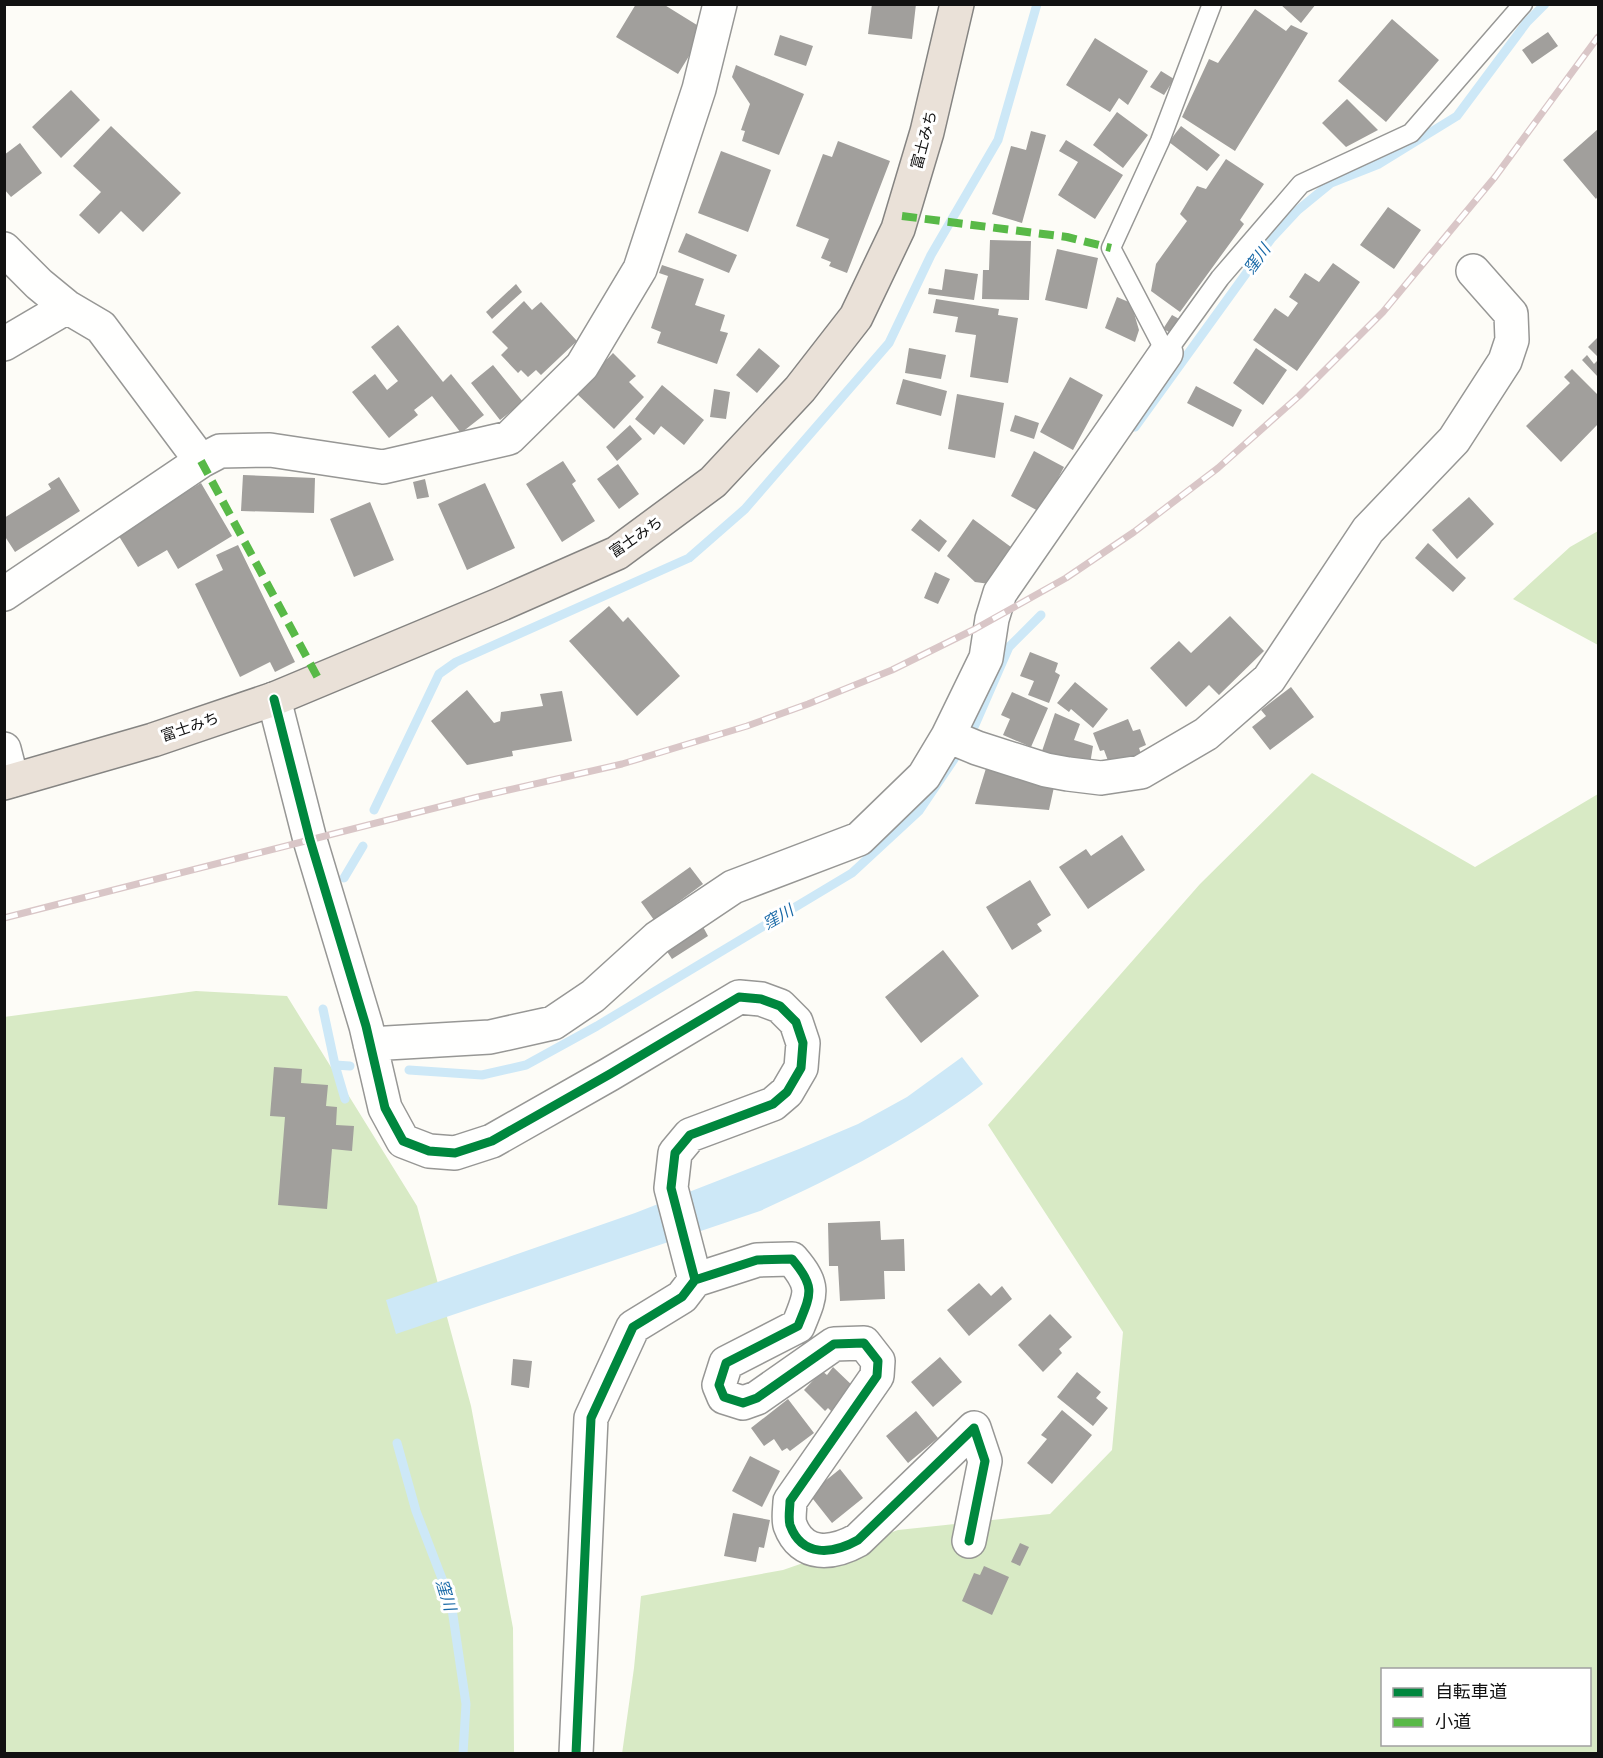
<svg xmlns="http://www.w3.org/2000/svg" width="1603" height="1758" viewBox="0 0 1603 1758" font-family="Bitter,'Noto Sans JP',serif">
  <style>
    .forest { fill: #d8eac5; fill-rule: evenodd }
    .water { fill: #cde8f7 }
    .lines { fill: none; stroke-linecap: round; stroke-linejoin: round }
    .stream { stroke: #cde8f7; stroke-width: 9 }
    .building { fill: #a19f9c }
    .lane-casing { stroke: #979795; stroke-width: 21 }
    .street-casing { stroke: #979795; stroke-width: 36 }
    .highway-casing { stroke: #858482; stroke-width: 36 }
    .lane { stroke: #fffffe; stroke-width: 18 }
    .street { stroke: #fffffe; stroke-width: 33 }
    .highway { stroke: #eae1d8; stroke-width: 33 }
    .rail-casing { stroke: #d9c6c7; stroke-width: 7 }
    .rail { stroke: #fff; stroke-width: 4.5; stroke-dasharray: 14; stroke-linecap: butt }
    .quiet { stroke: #58b947; stroke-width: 8; stroke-dasharray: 15 8; stroke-linecap: butt }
    .cycleway-casing { stroke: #fff; stroke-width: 13 }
    .cycleway { stroke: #00873e; stroke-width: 9 }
    .labels { text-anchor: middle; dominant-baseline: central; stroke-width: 6; stroke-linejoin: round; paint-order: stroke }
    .street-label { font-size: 15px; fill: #111; stroke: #fff }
    .water-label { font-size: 16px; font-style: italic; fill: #1768a6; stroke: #fff }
  </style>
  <rect width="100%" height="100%" fill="#fdfcf7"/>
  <path class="forest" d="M1598,531V645L1513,599L1570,547Z
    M1312,773L1475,867L1598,794V1753L622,1754L634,1668L641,1596L783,1570L898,1530L1050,1514L1112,1450L1123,1332L988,1125L1200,884ZM1382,1670H1590V1744H1382Z
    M196,991L287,996L417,1206L471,1406L513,1628L514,1753H5L4,1017Z"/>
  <path class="water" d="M962,1057L983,1084C914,1137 839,1175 760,1211L396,1334L386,1300L635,1213L799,1149L858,1124L907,1097Z"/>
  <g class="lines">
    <path class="stream" d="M1135,427L1271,239L1298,210L1331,183L1379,164L1457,116L1527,22L1545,4
      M374,810L439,674L456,662L689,558L745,509L889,343L931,255L998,140L1037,4
      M344,878L363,846
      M323,1009L335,1065
      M409,1070L482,1075L526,1065L597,1026L852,873L919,811L971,734L1009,647L1041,615
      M345,1099L335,1065L350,1066
      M397,1443L416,1511L451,1602L466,1704L463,1754"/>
  </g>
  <path class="building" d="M636,4H663L705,30L678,74L616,37Z
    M872,4H916L912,39L868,34Z
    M1280,4H1316L1301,23Z
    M1255,9L1286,31L1291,25L1308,33L1235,151L1182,117L1209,59L1218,63Z
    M1392,19L1439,60L1386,122L1338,81Z
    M1548,32L1558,46L1532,64L1522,50Z
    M780,35L813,46L806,66L774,55Z
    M1095,38L1148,71L1128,105L1119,98L1110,112L1066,85Z
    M736,65L804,94L779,155L742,141L745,131L741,130L750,104L732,77Z
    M1161,71L1174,79L1164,95L1150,87Z
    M71,90L100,120L61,158L32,127Z
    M1347,99L1378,130L1346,147L1322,123Z
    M1117,112L1148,135L1123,168L1093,145Z
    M111,126L181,193L143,232L121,211L99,234L79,215L101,192L73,166Z
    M1181,126L1220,155L1207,171L1169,142Z
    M1598,129V196L1596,199L1563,160Z
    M1031,131L1046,135L1022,223L992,214L1011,146L1026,150Z
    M1066,140L1123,175L1095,219L1058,195L1078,162L1059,151Z
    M838,141L890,161L847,273L829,266L831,262L821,258L829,239L796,226L823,154L832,157Z
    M20,143L42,173L11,197L4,189V155Z
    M721,151L771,170L748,232L698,213Z
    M1226,159L1264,184L1240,220L1244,224L1180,312L1151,291L1156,264L1187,221L1180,214L1197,186L1206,189Z
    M1388,207L1421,230L1394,269L1360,245Z
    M686,233L737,255L729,273L678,252Z
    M990,240L1031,241L1029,300L982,299L983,270H989Z
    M1057,249L1098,258L1087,309L1045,300Z
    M1333,263L1360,282L1297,371L1253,340L1275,308L1288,317L1298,303L1289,297L1305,273L1319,282Z
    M662,265L704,279L695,305L725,315L720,331L728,333L717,364L657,343L661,332L651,328L668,276L659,273Z
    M945,269L978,274L974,300L928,294L929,288L942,290Z
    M516,284L522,292L492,319L486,312Z
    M1117,297L1131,303L1139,330L1135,342L1105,328Z
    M936,299L999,309L998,315L1018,318L1008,383L970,377L976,335L955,332L958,317L933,313Z
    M524,301L532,310L541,302L577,341L541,375L536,370L528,377L521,370L518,373L501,355L508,348L492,332Z
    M1172,315L1181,320L1173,334L1163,329Z
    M398,325L443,382L451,374L484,415L461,433L432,396L414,410L418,415L389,438L352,392L375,374L387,390L398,381L371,347Z
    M1598,337V357L1588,347Z
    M759,348L780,366L757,393L736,375Z
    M909,348L946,355L941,379L905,373Z
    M1256,348L1287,370L1263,405L1233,383Z
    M613,353L636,376L629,382L644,397L614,429L575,392Z
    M1587,355L1594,364L1598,360V377L1582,360Z
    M493,365L523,402L500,420L471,383Z
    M1572,369L1598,395V424L1561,462L1526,426L1570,383L1564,377Z
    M1070,377L1103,395L1073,450L1040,432Z
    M903,379L947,391L941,416L896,404Z
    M662,385L704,420L684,445L661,426L654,435L635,419Z
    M1196,386L1242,410L1233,427L1187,403Z
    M714,389L730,392L726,419L710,417Z
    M957,394L1004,403L995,458L948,449Z
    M1015,415L1039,423L1034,439L1010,431Z
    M630,425L642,439L617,461L606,447Z
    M1034,451L1064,467L1040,512L1011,496Z
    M563,461L576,481L572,484L595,521L562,542L526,484Z
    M618,464L639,494L619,509L597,479Z
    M243,475L315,478L314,513L241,511Z
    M59,477L80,511L15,552L4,535V518L51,489L48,484Z
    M425,479L429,497L417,499L413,482Z
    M201,483L232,536L178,569L167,550L138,567L117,533Z
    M485,483L515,548L467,570L438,504Z
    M1469,497L1494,524L1457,559L1432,530Z
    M370,502L394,560L354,577L330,519Z
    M920,519L947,541L939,552L911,530Z
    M973,519L1015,550L997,585L975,582L947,556Z
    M1428,543L1466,578L1453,592L1415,558Z
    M238,545L295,662L275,672L270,662L240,677L195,584L223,570L216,555Z
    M935,572L950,579L938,604L924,598Z
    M609,606L623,622L628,617L680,676L637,716L569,641Z
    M1230,616L1264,651L1219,695L1209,685L1186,707L1150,668L1179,641L1191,653Z
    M1030,652L1058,663L1055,672L1060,675L1049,703L1028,695L1034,681L1020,676Z
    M1075,682L1108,709L1093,728L1071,709L1069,712L1057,703Z
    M1291,687L1314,717L1270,750L1252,727L1266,716L1261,710Z
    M467,690L494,723L500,721L501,712L543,706L540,694L562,691L572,741L512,751L513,756L467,765L431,721Z
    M1012,692L1048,708L1031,747L1003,735L1010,719L1001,715Z
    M1055,713L1080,724L1074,740L1093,746L1090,764L1079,763L1080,759L1041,754Z
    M1128,719L1133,731L1140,729L1146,745L1139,748L1141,754L1110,766L1104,750L1100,751L1093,733Z
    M987,765L1054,787L1049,810L975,804Z
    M1122,835L1145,870L1088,909L1059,867L1086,849L1091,856Z
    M690,867L703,884L654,920L641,902Z
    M1030,880L1051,915L1037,924L1042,931L1012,950L986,907Z
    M701,923L708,936L672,959L664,947Z
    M943,950L979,996L921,1043L885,997Z
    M274,1067L302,1069L301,1083L328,1085L326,1106L337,1107L336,1125L354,1126L352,1151L332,1149L327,1209L278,1205L285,1117L270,1116Z
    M880,1221L881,1240L904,1239L905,1271H884L885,1299L840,1301L838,1266H829L828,1223Z
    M979,1283L991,1296L1002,1286L1012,1299L969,1336L947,1310Z
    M1050,1314L1072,1337L1059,1349L1062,1353L1043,1372L1018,1345Z
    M940,1357L962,1382L933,1407L911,1382Z
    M513,1359L532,1361L529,1388L511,1385Z
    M833,1367L855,1388L832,1412L828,1408L825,1411L804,1390L822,1371L827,1375Z
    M1077,1372L1101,1392L1096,1398L1108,1408L1093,1426L1057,1397Z
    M788,1399L814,1433L790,1451L787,1448L782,1451L774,1439L764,1446L751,1428Z
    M1062,1410L1092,1435L1052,1484L1027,1463L1047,1439L1041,1435Z
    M916,1411L938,1438L908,1463L886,1436Z
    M750,1456L780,1471L762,1507L732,1491Z
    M840,1469L863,1498L832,1523L809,1494Z
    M733,1513L770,1520L764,1548L759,1547L756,1562L724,1556Z
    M1020,1543L1029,1547L1020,1566L1011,1562Z
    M984,1566L1009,1577L992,1615L962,1601L974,1573L980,1575Z"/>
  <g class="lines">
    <g class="lane-casing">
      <path id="lane" d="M1212,4L1160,141L1111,248L1166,353L1220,278L1301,184L1411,133L1523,4"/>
    </g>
    <g class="street-casing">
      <path id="street" d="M4,249L39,284L67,307L101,327L201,461L4,594
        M4,344L67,307
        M201,461L220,451L270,450L383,467L509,438L582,366L640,269L699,89L720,4
        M274,699L310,840L366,1026L385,1108L403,1141L429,1151L455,1153L492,1141L610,1074L739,997L761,999L780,1006L796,1022L803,1043L801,1068L787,1092L773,1104L690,1135L675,1153L671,1188L695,1280
        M948,736L977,748L1046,770L1068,774L1101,778L1141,772L1206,734L1269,679L1368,530L1454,440L1505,361L1512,340L1511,314L1473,271
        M4,749L12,780
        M370,1044L490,1037L553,1023L593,996L657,938L733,887L859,839L924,776L948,736L986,658L992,619L1000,593L1166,353
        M576,1754L591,1418L633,1327L682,1297L695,1280L757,1260L792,1259C816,1287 811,1294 798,1326L726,1363L719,1385L724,1397L743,1403L757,1398L834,1344L864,1343L878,1361L877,1376L790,1501C790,1508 788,1518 790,1525C802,1558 833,1554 858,1540L974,1428L985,1461L969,1541"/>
    </g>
    <g class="highway-casing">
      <path id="highway" d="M4,783L153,740L274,699L499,605L617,553L713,482L800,389L856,317L898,229L927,132L957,4"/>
    </g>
    <use href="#lane" class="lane"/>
    <use href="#street" class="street"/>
    <use href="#highway" class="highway"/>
    <g class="rail-casing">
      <path id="rail" d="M4,918L478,797L622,764L747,726L808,704L892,670L975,629L1066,578L1134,532L1218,468L1299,396L1383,312L1495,177L1598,37"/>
    </g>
    <use href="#rail" class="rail"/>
    <path class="quiet" d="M902,216L1067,237L1111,248
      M201,461L319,680"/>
    <g class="cycleway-casing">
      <path id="cycleway" d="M274,699L310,840L366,1026L385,1108L403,1141L429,1151L455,1153L492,1141L610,1074L739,997L761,999L780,1006L796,1022L803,1043L801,1068L787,1092L773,1104L690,1135L675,1153L671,1188L695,1280
        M576,1754L591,1418L633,1327L682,1297L695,1280L757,1260L792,1259C816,1287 811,1294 798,1326L726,1363L719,1385L724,1397L743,1403L757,1398L834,1344L864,1343L878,1361L877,1376L790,1501C790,1508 788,1518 790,1525C802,1558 833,1554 858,1540L974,1428L985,1461L969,1541"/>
    </g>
    <use href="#cycleway" class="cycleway"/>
  </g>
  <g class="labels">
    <g class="street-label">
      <text transform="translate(924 140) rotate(-75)">富士みち</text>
      <text transform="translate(636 537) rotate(-34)">富士みち</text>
      <text transform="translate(190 727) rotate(-19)">富士みち</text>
    </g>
    <g class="water-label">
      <text transform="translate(1257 259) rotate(-54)">窪川</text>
      <text transform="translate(778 917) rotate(-30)">窪川</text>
      <text transform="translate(446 1595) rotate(73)">窪川</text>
    </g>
  </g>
  <rect width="1603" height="1758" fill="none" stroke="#111111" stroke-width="12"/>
  <rect x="1381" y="1668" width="210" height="78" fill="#ffffff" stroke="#a0a0a0" stroke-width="1.5"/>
  <rect x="1393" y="1688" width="30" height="9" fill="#00873e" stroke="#a0a0a0" stroke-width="1.5"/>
  <text x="1435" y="1698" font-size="18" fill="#111111">自転車道</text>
  <rect x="1393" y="1718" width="30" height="9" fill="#58b947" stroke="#a0a0a0" stroke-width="1.5"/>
  <text x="1435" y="1728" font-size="18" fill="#111111">小道</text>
</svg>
